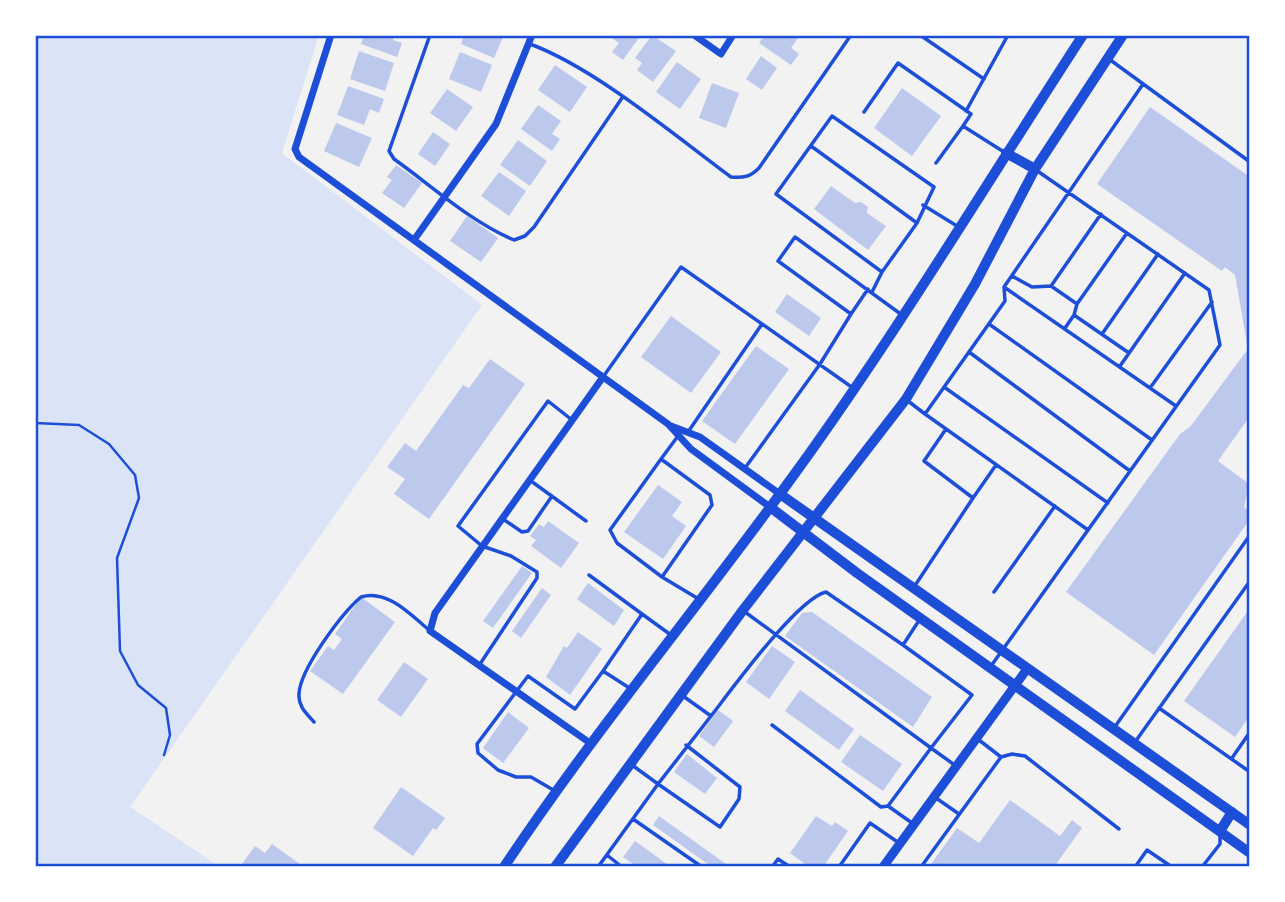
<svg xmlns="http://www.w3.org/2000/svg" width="1285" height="902" viewBox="0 0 1285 902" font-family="Raleway,sans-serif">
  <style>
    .green { fill: #dbe4f7 }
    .building { fill: #bdc9ec }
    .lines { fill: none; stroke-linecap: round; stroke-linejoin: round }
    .path { stroke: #1d4ed8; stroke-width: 2.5 }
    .service { stroke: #1d4ed8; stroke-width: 3.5 }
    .minor { stroke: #1d4ed8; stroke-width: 7 }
    .tertiary { stroke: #1d4ed8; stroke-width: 9 }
    .secondary { stroke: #1d4ed8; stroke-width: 10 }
    .primary { stroke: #1d4ed8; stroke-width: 10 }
    .neatline { fill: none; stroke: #1d4ed8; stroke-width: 2.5 }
  </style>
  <rect width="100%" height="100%" fill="#f2f2f2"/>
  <path class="green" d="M35,35H319L282,153L482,305L130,807L220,867H35Z"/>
  <path class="building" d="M364,35H395L393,40L402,43L397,57L361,44Z
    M464,35H504L494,58L461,44Z
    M608,35H641L623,60L612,52L619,43Z
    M652,35L676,51L653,82L637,70L642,63L635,58Z
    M765,35H800L791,48L799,54L791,65L759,43Z
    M359,51L394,63L385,91L350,79Z
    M460,52L492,65L481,92L449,79Z
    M761,56L777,68L762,90L746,79Z
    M677,62L701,79L680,109L656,92Z
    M555,65L587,87L570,112L538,90Z
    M712,83L739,93L726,128L699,118Z
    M348,86L384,99L379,113L370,109L364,125L337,115Z
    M902,88L941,116L912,156L874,128Z
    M447,89L473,107L456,131L430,113Z
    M538,105L561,121L552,134L560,139L552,151L521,129Z
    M1150,107L1250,177V416L1218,461L1249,484L1244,507L1250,512V519L1154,655L1066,592L1180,434L1190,427L1248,349L1235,275L1225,267L1222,271L1097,184Z
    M336,123L372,138L359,167L324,151Z
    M433,132L450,144L435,166L418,154Z
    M518,140L547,161L530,186L500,165Z
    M396,165L422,183L404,208L382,193L392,180L387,177Z
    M499,172L526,191L509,216L481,196Z
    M831,186L855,203L861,202L868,207L867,213L886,226L868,250L814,209Z
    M467,216L498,238L481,262L450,241Z
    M787,294L821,318L809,336L775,312Z
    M671,316L721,352L691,393L641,357Z
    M756,346L789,369L735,444L702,421Z
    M490,359L525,384L429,519L394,494L405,479L387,467L405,443L416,451L463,385L469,388Z
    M658,485L682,502L672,516L686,526L663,559L624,532Z
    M548,521L579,543L561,568L531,546L536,540L530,536L539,524L544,527Z
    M522,566L532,573L493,628L483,621Z
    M588,583L624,610L614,626L577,599Z
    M542,588L551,595L521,638L512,631Z
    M361,597L395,622L343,694L310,671L328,646L334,650L342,639L335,634Z
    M1250,608V715L1235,737L1184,701Z
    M812,612L932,697L913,727L785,636L802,613Z
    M578,632L602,649L570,695L546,677L564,646L567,648Z
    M772,646L795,662L769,699L746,682Z
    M404,662L428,679L401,717L377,700Z
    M800,690L854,729L839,750L785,711Z
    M718,710L733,721L714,747L699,736Z
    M508,712L529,728L503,763L483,748Z
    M860,735L902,764L883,791L841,762Z
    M687,754L717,778L705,794L674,772Z
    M401,787L445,818L436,830L433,828L413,856L373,828Z
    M1010,800L1060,836L1072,820L1082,828L1054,867H929L957,828L979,843Z
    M659,816L726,864L724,867H712L653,825Z
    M816,816L832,826L835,822L848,831L823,867H809L790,853Z
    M635,841L671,867H638L623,857Z
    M272,844L304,867H240L255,846L265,853Z"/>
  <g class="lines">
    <path class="path" d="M35,423L79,425L109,444L135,475L139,498L117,558L120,651L138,685L166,708L170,735L164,755"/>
    <path class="service" d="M430,35L389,151L394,159C432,186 471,222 514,240L525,236L534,227L622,98
      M920,35L984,79
      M530,44C595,68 674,135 731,177C744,178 750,177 759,168L851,35
      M1109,59L1250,162
      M966,111L1008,35
      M864,112L898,63L971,114L963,126L1004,152
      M832,116L934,187L917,223L882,272L776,194Z
      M811,146L917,223
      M936,163L963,126
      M923,205L957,226
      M1012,276L1032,287L1051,286L1101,214
      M1051,286L1077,304L1074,315L1129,353
      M1004,287L1176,406
      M868,289L851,314L778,261L795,237L902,315
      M872,292L882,272
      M1077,304L1127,233
      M989,324L1152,440
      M1065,328L1074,315
      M1102,334L1158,254
      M969,352L1130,471
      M1120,366L1185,273
      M603,377L681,267L853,388
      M944,387L1108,503
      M1150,388L1212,302
      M908,401L925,414
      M688,432L762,324
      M661,459L678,436
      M745,468L820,364L851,314
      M531,481L586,521
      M973,498L996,465
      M503,519L522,532L528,531L552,496
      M1088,530L925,414L1005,301L1004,287L1143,84
      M589,575L642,614
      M662,577L617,543L610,530L661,459L710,495L712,505L662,577L697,598
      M914,587L973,498L924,461L946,429
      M994,592L1055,506
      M745,612L931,748L972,695L903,645L920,619
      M480,664L537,578V572L511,556L482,546L458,526L548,401L572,420
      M991,666L1220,345L1209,290L1036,170
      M631,689L603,671L642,614L671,635
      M683,696L711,716C732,689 797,599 826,592L903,645
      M1159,708L1250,772
      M314,722C306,713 298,706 299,694C300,669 342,613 361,597C387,589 410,614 429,630
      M772,725L881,807L888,806
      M1114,728L1250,535
      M1135,742L1250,581
      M686,745L740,787L739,799L720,827L658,784L711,716
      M1001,757L1012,754L1025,756L1119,829
      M1232,758L1250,732
      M555,791L531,777H516L498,770L478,753L477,744L528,676L575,709L603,671
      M936,798L959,814
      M633,819L702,867
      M912,823L888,806L931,748L956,766
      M607,855L622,867
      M598,867L658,784L632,765
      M772,867L778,859L790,867
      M839,867L870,823L899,843
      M921,867L1001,757L979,740
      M1135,867L1147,850L1172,867
      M1202,867L1220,844V833"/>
    <path class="minor" d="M331,35L295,149L299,157L668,424L691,449L770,507
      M694,35L721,54L733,35
      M414,240L496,124L532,35
      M671,426L700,437L780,494
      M590,743L430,631L435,613L603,377"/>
    <path class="tertiary" d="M883,867L1027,669"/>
    <path class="secondary" d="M780,494L1250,825
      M770,507L857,573L1250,853
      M1220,831L1232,812"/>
    <path class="primary" d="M1006,153L1035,169
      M504,867C595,730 700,605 796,472C898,331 988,181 1083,35
      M555,867L743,610L906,399L975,284L1035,169L1123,35"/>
  </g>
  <rect width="1285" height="902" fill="none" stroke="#ffffff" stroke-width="74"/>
  <rect x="37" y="37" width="1211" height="828" class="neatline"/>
</svg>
